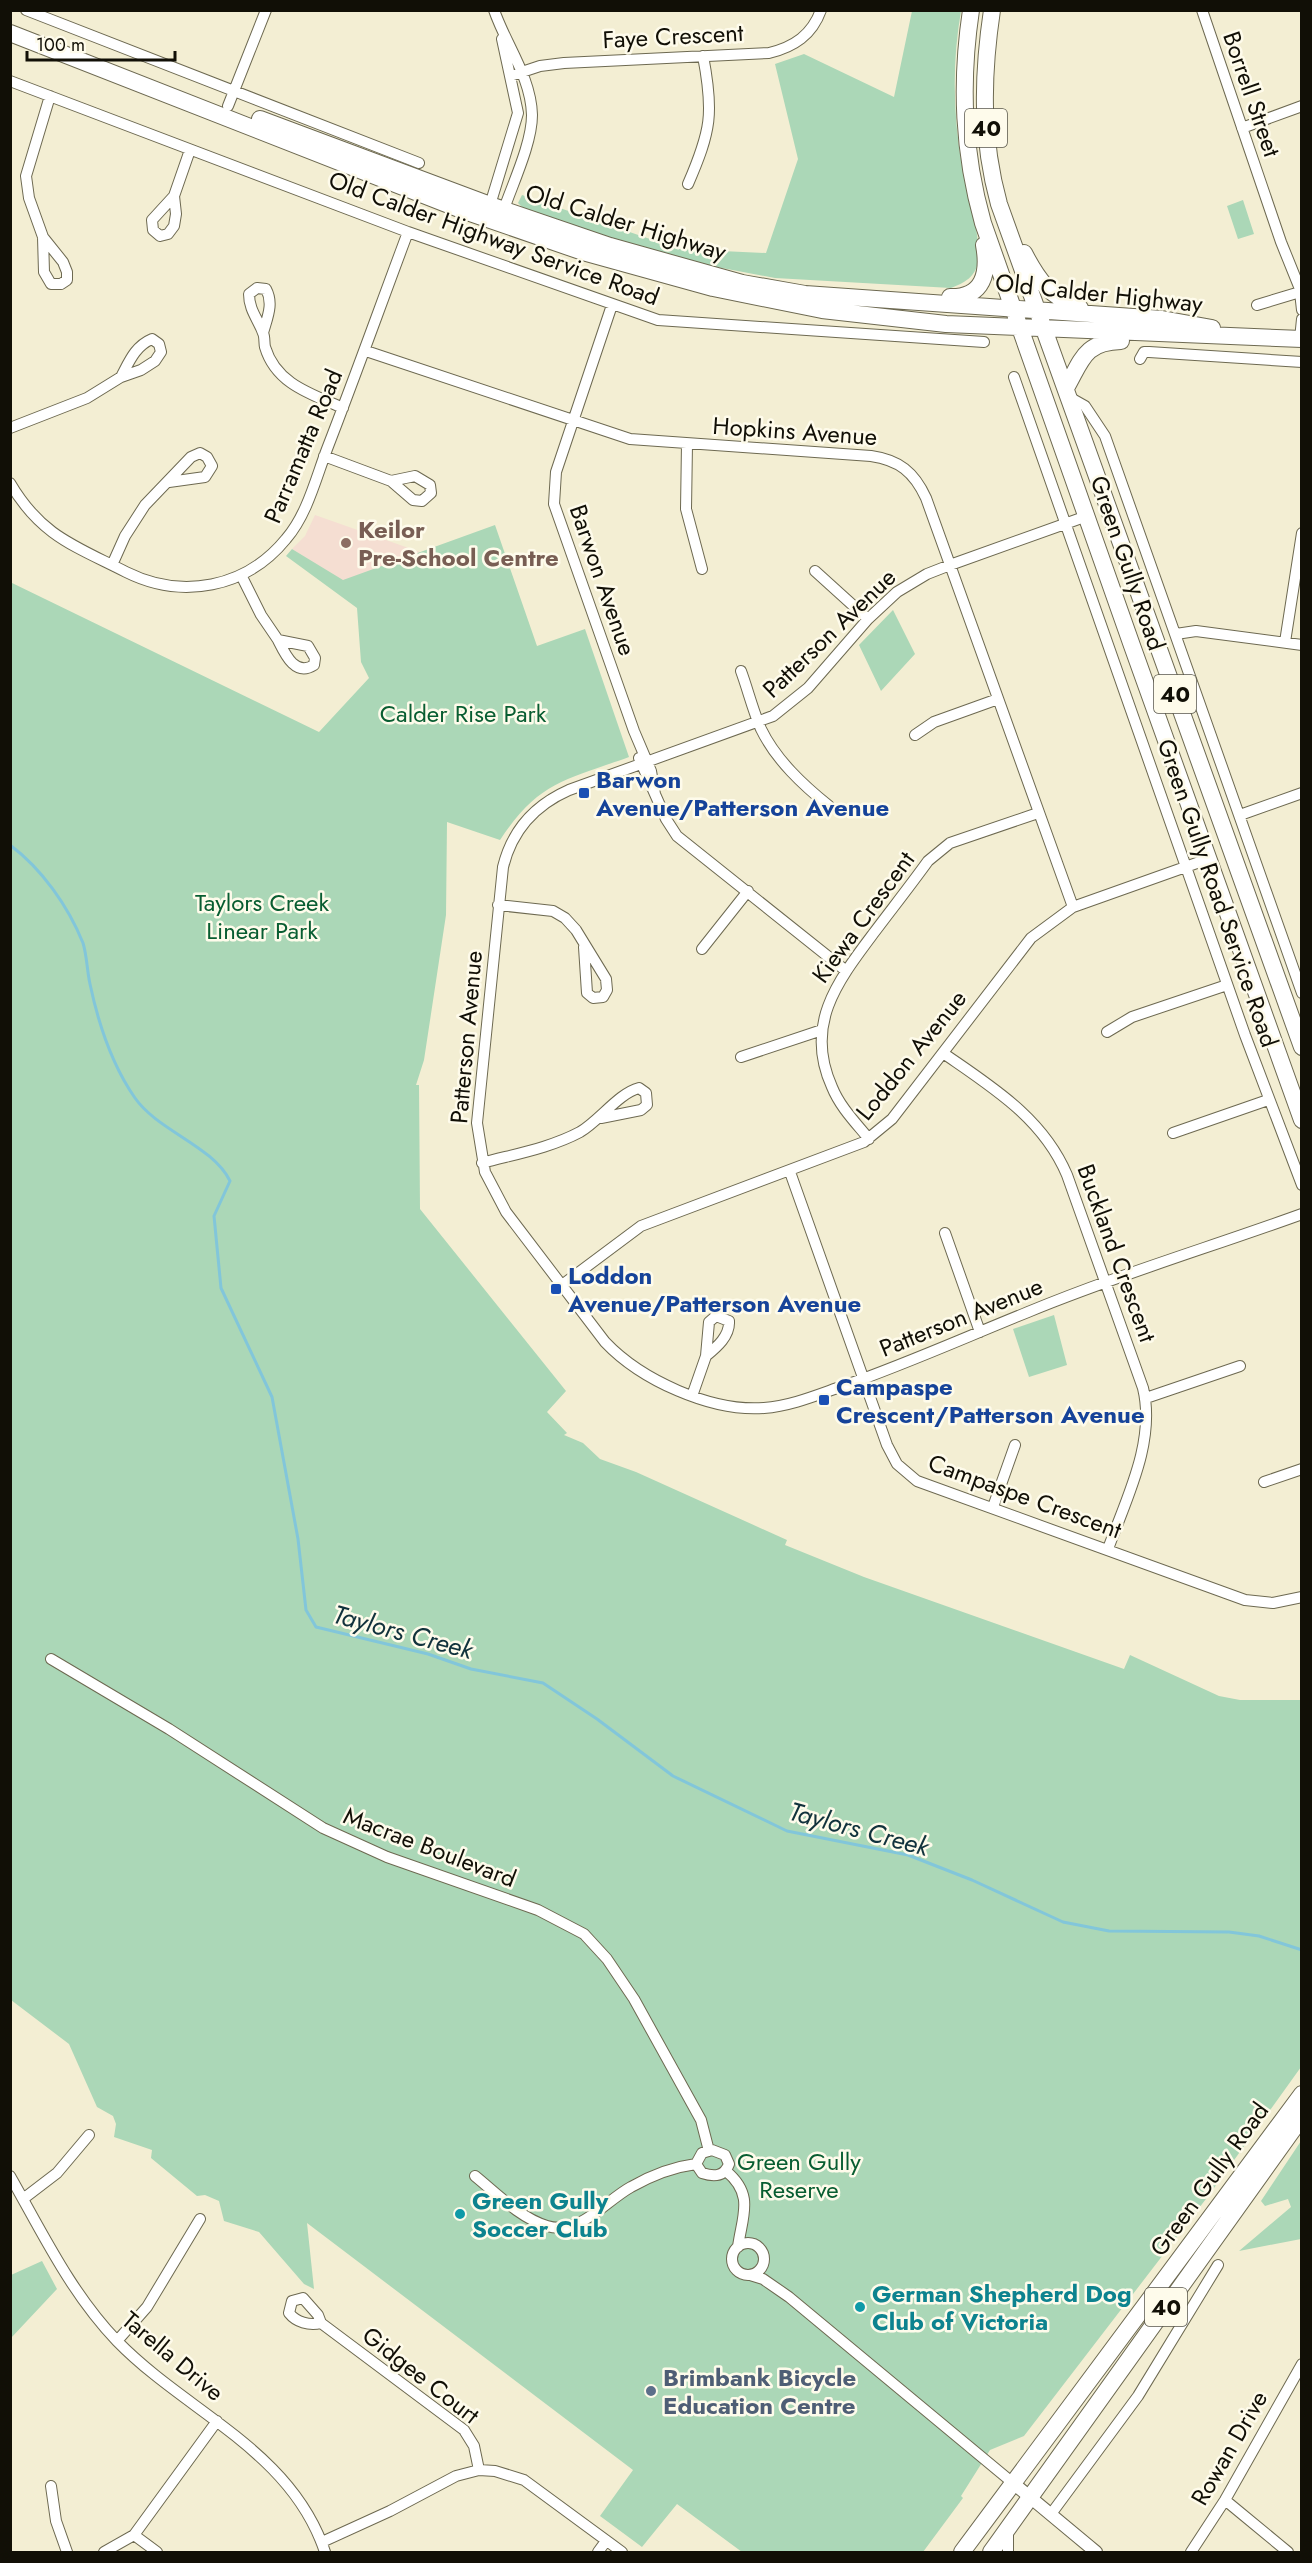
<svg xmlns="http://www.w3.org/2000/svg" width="1312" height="2563" viewBox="0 0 1312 2563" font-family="Jost,sans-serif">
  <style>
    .education { fill: #f5ded2 }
    .green { fill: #abd7b7 }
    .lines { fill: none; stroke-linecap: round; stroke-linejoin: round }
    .stream { stroke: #82c6da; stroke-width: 3 }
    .minor-casing { stroke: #6d6951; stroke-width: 12 }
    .tertiary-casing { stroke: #6d6951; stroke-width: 14 }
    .primary-casing { stroke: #6d6951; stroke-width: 18 }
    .minor { stroke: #fff; stroke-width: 10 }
    .tertiary { stroke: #fff; stroke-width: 12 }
    .primary { stroke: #fff; stroke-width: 16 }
    .education-dot { fill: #8d6e63; stroke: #fefbeb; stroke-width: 2 }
    .transit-dot { fill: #1a4fb4; stroke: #fefbeb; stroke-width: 2 }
    .culture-dot { fill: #0f9aa8; stroke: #fefbeb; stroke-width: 2 }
    .service-dot { fill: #5c6f8a; stroke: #fefbeb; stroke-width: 2 }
    .labels { text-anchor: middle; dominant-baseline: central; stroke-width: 5; stroke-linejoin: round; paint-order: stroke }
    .shield { fill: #fefbeb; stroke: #58564b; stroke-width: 1.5 }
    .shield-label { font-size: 22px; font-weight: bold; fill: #110f06 }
    .street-label { font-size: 24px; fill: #110f06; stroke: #fefbeb }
    .education-label { font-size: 24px; font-weight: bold; fill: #785e54; stroke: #fefbeb; text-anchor: start }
    .park-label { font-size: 24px; fill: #085d31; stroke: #fefbeb }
    .transit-label { font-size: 24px; font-weight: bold; fill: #164399; stroke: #fefbeb; text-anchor: start }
    .culture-label { font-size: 24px; font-weight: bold; fill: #0d838f; stroke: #fefbeb; text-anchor: start }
    .service-label { font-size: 24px; font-weight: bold; fill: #4e5e75; stroke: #fefbeb; text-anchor: start }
    .water-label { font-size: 26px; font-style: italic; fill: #11323c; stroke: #fefbeb }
  </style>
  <rect width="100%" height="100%" fill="#f3eed3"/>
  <path class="education" d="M315,515L420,552L343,581L292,549L305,536Z"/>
  <path class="green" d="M912,11H961C952,62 953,115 962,166C967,196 981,231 978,261C976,277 964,283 951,288L775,278L701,264L529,214L518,203L522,195L679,249L766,253L798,159L775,64L804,54L894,97Z
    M1243,200L1254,234L1238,239L1227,206Z
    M495,525L537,646L585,629L629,757C566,780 539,781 500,840L447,822L446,915L424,1060L416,1085H419L420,1209L566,1391L547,1412L567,1433L564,1435L583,1443L600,1459L636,1472L787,1540L785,1545L864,1577L1124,1669L1130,1655L1219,1696L1240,1700H1301V2067L1209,2195L1024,2436L990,2450L961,2496L963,2498L923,2552H742L677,2504L642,2547L600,2516L633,2470L307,2223L314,2289L304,2284L259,2232L224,2221L219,2201L205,2195L197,2196L151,2158L152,2150L114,2137L116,2124L113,2116L97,2107L69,2044L11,2000L10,582L319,732L369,678L361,662L357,608L286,556L292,549L343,580Z
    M893,610L915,654L881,691L859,645Z
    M1054,1315L1067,1365L1029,1377L1013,1329Z
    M1301,2141V2239L1239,2251L1291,2207L1288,2199L1265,2206L1261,2201Z
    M42,2261L57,2289L11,2338V2275Z"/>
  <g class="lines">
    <path class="stream" d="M10,845C42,869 68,906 83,943C87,956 87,971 90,984C98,1022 112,1065 135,1098C158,1131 213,1146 230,1181L214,1216L221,1288L272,1397L298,1539L306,1610L316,1627L428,1654L471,1669L543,1683L597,1719L673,1776L787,1831L908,1855L972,1880L1063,1922L1109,1931L1229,1932L1259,1936L1302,1950"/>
    <g class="minor-casing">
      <path id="minor" d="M26,10L419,163
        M494,10C506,45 531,77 532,115C532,143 513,183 504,209
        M1202,10L1281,242L1302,294
        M510,76L540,66L564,63L769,53C794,47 812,35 821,10
        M10,81L408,232L658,320L984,342
        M228,106L266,10
        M1242,128L1302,106
        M688,184C711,131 714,113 703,56
        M174,196L152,220L153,230L160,236L168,234L174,226L176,214L174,196L190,150
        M490,205L518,113L502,39
        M43,237L63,262L67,272V280L61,284H51L44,272L43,237L29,198L26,176L50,96
        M1300,292L1302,310
        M612,305L556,472L554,504L634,731L651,771L655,794
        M1257,305L1300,292
        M263,333C267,318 274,304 266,289L257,288L249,294C249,310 258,319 263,333C265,337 264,343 265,347C276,384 311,394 343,408
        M1300,339L1302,319
        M366,351L630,439L871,456C899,460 914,472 926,498L1073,907
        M1140,359L1144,352H1149L1302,362
        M1014,377L1245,1035L1302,1185
        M1069,397L1085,406L1105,436L1302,993
        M10,428L87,398L121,377L141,370L155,361L161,352L159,344L152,339C135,346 129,362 121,377
        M687,444L686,509L702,569
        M324,456L391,481
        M415,476L430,485L431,493L422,501L413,500L391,481Z
        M10,483C41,536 75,546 126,572C182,600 246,588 286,539C307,515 316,478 327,449C355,377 381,304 408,232
        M1087,516L950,565L927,574L897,592L868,619L808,688L773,716L569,790C535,805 512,830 503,867L477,1123L485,1172L506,1212L605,1342C641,1380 711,1412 764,1408C791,1406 817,1395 843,1386C906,1364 966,1337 1028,1312C1117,1275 1211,1247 1302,1214
        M112,565L125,536L145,505L191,457L200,453L207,457L212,466L205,477L169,482
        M815,571L868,619
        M241,575L261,615L278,640
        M1176,634L1196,631L1302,645
        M278,640L308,646L315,658L314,665C295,677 285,654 278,640Z
        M1285,642L1302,533
        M741,671C748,690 753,711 761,729C776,760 803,785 829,806
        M915,735L934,722L998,699
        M639,758L666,819L677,836L845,970
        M1240,815L1302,793
        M498,905L553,911L565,918L576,930L606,979L607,990L603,997L593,998L587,993L584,947
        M702,949L748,891
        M1107,1032L1132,1017L1227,985
        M943,1053C992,1087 1043,1118 1067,1175L1143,1388C1156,1442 1126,1499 1108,1549
        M741,1057L822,1030
        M1173,1133L1268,1100
        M869,1139C856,1123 840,1107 832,1087C804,1025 837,982 873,934C891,910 910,886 928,861L950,843L1038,813
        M482,1163C515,1154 550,1148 580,1132C599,1121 619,1093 639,1088L646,1093L647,1105L641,1110L601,1118
        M790,1172L887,1445L897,1464L917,1481L1245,1600L1273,1603L1302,1597
        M945,1233L980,1332
        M562,1285L641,1226L864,1142L892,1119L1031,938L1073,907L1208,859
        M692,1396L706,1356L709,1322L716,1316L729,1321C730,1336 717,1347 706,1356
        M1146,1398L1240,1366
        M1264,1482L1302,1469
        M993,1507L1015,1445
        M51,1659L169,1729L323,1828L387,1857L538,1910L584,1934L607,1959L634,1999L701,2120L709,2151
        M712,2150L725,2155L729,2164C724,2177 714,2177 702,2173L696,2164L702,2153Z
        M726,2171C755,2195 742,2216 738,2247
        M10,2176C43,2234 71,2293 117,2341C187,2413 291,2450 325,2552
        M475,2176C496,2193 520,2218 547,2226C580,2236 605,2201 631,2187C652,2175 673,2167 696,2164
        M23,2199L57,2173L89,2135
        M732 2259a16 16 0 1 1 32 0a16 16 0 1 1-32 0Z
        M750,2275L763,2279L789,2297L1013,2483
        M321,2323C309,2326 296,2322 289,2313L292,2301L303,2298L318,2315L321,2323L464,2430L474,2446L479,2470
        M117,2341L147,2307L200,2219
        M51,2486L56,2521L67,2552
        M1225,2500L1288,2552
        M1051,2514L1138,2396L1218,2265
        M134,2535L157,2552
        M322,2542L390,2511L456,2476L479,2470L495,2471L524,2480L622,2552
        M104,2552L134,2535L217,2421
        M598,2552L606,2541
        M1008,2552V2529
        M1191,2552L1225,2500L1302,2364"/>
    </g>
    <g class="tertiary-casing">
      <path id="tertiary" d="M1013,2483L1096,2552"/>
    </g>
    <g class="primary-casing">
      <path id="primary" d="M971,10C960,84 963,152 983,223C1087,523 1195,821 1302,1120
        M992,10C982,77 981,139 999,204L1302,1047
        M10,33L467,212L583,252L713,288L822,310L946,324L1302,339
        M260,119L490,205L610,246L742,283L805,294L1162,319L1212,328
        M1024,253C1038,280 1050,297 1080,308
        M950,297C984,298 989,272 984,245
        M1066,388C1082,360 1084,342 1121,341
        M962,2552L1302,2094
        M991,2552L1302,2117"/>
    </g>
    <use href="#minor" class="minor"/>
    <use href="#tertiary" class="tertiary"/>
    <use href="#primary" class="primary"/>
  </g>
  <circle class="education-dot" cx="346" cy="543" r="6"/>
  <g class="transit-dot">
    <rect x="578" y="787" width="12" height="12" rx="3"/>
    <rect x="550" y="1283" width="12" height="12" rx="3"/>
    <rect x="818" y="1394" width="12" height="12" rx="3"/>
  </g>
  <g class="culture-dot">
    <circle cx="460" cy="2214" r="6"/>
    <circle cx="860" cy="2307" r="6"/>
  </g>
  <circle class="service-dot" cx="651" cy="2391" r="6"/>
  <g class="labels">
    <g class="shield">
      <rect x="965" y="109" width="42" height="38" rx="4.5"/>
      <rect x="1154" y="675" width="42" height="38" rx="4.5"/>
      <rect x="1145" y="2288" width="42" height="38" rx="4.5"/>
    </g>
    <g class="shield-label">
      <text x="986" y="128">40</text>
      <text x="1175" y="694">40</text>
      <text x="1166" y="2307">40</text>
    </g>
    <g class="street-label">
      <text transform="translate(673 36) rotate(-3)">Faye Crescent</text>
      <text transform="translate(1252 94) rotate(71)">Borrell Street</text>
      <text transform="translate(626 222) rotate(17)">Old Calder Highway</text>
      <text transform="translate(494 238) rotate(20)">Old Calder Highway Service Road</text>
      <text transform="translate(1099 293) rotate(6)">Old Calder Highway</text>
      <text transform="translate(795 431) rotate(4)">Hopkins Avenue</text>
      <text transform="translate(303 446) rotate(-67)">Parramatta Road</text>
      <text transform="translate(1128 563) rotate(71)">Green Gully Road</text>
      <text transform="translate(603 580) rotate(71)">Barwon Avenue</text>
      <text transform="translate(829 633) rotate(-44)">Patterson Avenue</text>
      <text transform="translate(1218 893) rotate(71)">Green Gully Road Service Road</text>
      <text transform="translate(863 917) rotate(-54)">Kiewa Crescent</text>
      <text transform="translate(466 1037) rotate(-85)">Patterson Avenue</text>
      <text transform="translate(911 1055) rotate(-51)">Loddon Avenue</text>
      <text transform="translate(1117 1253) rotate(70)">Buckland Crescent</text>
      <text transform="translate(961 1317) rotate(-22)">Patterson Avenue</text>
      <text transform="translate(1025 1496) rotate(20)">Campaspe Crescent</text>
      <text transform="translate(430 1847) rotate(21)">Macrae Boulevard</text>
      <text transform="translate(1209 2179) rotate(-54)">Green Gully Road</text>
      <text transform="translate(173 2356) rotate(40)">Tarella Drive</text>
      <text transform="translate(421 2375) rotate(38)">Gidgee Court</text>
      <text transform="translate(1229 2448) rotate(-60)">Rowan Drive</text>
    </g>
    <g class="education-label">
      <text x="358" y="529">Keilor<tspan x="358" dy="28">Pre-School Centre</tspan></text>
    </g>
    <g class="park-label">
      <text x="463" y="713">Calder Rise Park</text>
      <text x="262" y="902">Taylors Creek<tspan x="262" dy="28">Linear Park</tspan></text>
      <text x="799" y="2161">Green Gully<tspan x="799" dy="28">Reserve</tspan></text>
    </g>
    <g class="transit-label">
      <text x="596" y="779">Barwon<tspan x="596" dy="28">Avenue/Patterson Avenue</tspan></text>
      <text x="568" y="1275">Loddon<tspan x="568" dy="28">Avenue/Patterson Avenue</tspan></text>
      <text x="836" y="1386">Campaspe<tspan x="836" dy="28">Crescent/Patterson Avenue</tspan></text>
    </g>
    <g class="culture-label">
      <text x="472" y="2200">Green Gully<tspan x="472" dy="28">Soccer Club</tspan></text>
      <text x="872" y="2293">German Shepherd Dog<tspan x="872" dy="28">Club of Victoria</tspan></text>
    </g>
    <g class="service-label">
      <text x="663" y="2377">Brimbank Bicycle<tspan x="663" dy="28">Education Centre</tspan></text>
    </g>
    <g class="water-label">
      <text transform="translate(403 1632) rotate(15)">Taylors Creek</text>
      <text transform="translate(859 1829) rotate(15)">Taylors Creek</text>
    </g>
  </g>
  <rect width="1312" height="2563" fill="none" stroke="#110f06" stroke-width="24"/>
  <path d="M27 51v9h148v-9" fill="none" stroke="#110f06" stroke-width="3"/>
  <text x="36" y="51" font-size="18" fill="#110f06" stroke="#fefbeb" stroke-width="4.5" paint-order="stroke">100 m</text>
</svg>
